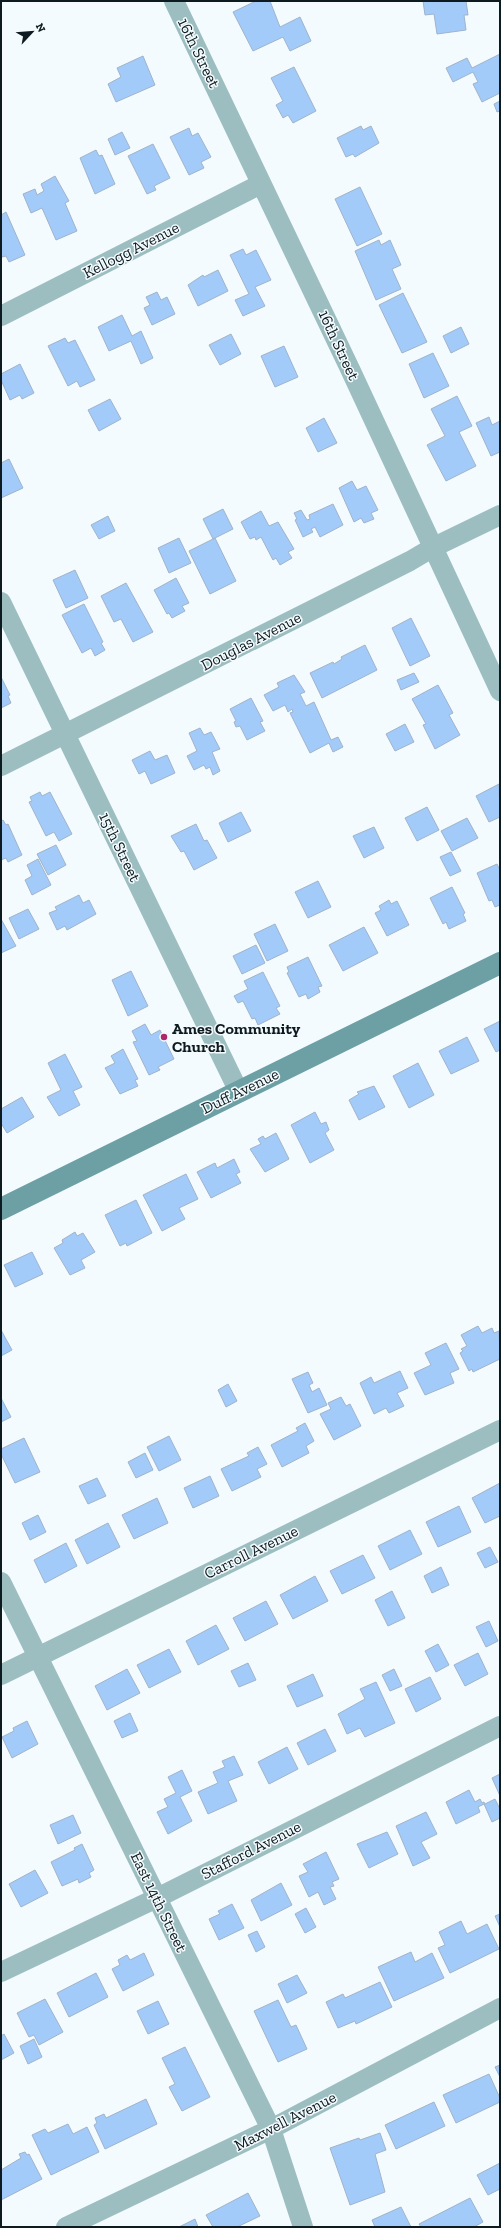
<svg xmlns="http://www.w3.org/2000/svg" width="501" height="2228" viewBox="0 0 501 2228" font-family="'Zilla Slab',serif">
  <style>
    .building { fill: #a3cbfa; stroke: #9fb3cb }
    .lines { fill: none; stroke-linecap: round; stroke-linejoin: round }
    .minor { stroke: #9dbec0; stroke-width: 20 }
    .secondary { stroke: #6da0a4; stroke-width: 22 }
    .poi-dot { fill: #af276b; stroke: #f4fbfe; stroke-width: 1.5 }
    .labels { text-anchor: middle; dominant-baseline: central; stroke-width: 3; stroke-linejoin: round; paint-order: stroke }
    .street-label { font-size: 16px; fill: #0d1a1f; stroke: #f4fbfe }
    .poi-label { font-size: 16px; font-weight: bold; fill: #0d1a1f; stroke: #f4fbfe; text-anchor: start }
  </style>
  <rect width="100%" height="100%" fill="#f4fbfe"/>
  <path class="building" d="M256,1H270L280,27L300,17L311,41L290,51L283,37L253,51L233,12Z
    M423,1H466L468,15H464L466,30L437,34L434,14L425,15Z
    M500,54V93L482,102L473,84L478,82L473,72L453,82L446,68L467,58L472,68Z
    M143,56L155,85L116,102L108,84L121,77L117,68Z
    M294,67L316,111L293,123L288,115L283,118L276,105L283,101L271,78Z
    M500,101V111L497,112L494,104Z
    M361,126L363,130L371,126L379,143L355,157L353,154L346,157L337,138Z
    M189,128L192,136L198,133L211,157L201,162L204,168L189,175L170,137Z
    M122,132L130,148L115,155L108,139Z
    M153,144L170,178L154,186L156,190L147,194L128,156Z
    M96,150L99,156L102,155L115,184L95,194L80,158Z
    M55,176L69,201L65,203L77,231L56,240L42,208L31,213L23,194L35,189L37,195L44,191L41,184Z
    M360,187L382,234L357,246L335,199Z
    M6,212L25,255L9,262L6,256L2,257L1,254V215Z
    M379,240L381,245L390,240L401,265L392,269L401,289L376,300L355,251Z
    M243,249L246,255L256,250L271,280L255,287L265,306L243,316L235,300L249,294L230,255Z
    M218,270L228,291L198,306L188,285L203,275L204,277Z
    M157,292L161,300L167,297L175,314L152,325L144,308L150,305L146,297Z
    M403,293L427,342L402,353L379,305Z
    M122,315L132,336L141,331L153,358L141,364L131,341L109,351L98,327Z
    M461,327L469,344L451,353L443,336Z
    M231,334L241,354L220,365L209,345Z
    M65,338L68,343L75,340L95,380L80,387L77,381L68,386L48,346Z
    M284,346L298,377L275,387L261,356Z
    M433,353L449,386L424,398L409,364Z
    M20,364L34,393L22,399L20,395L10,400L1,380V374Z
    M457,396L472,426L459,432L476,466L446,481L427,445L445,436L431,409Z
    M110,399L121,419L99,431L88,410Z
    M489,417L492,425L500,421V452L491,456L476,423Z
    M324,418L337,443L318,452L306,428Z
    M9,459L23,488L1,498V463Z
    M352,481L357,490L366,486L378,510L371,513L374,519L364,523L361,518L354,522L339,488Z
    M333,504L343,525L320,537L315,527L311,529L313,532L303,537L295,520L297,519L294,513L301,510L307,520L310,519L309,515Z
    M223,509L233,529L213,539L203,519Z
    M261,511L269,526L278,522L294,549L288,552L292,558L280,565L276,558L273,560L261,537L256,540L255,537L250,539L241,522Z
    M108,516L115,531L99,539L91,525Z
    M179,538L191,563L169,573L158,548Z
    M215,538L236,581L210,594L189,551Z
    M75,570L88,598L66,608L53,580Z
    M176,578L189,603L182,606L185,611L172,618L169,613L167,614L154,590Z
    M126,583L153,632L133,642L121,619L114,622L101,596Z
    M84,604L103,642L101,643L105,650L95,656L91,648L82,653L62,615Z
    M411,618L430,656L410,666L392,628Z
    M365,645L377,670L322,698L310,673L333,662L334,664L342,659L341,657Z
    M414,673L419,682L401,690L397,680Z
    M294,675L305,692L300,694L306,706L314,702L331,740L338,737L343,747L333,752L329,743L310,753L290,713L293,712L292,709L288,712L285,705L273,711L264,695L279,687L277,683Z
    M1,677L10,695L8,696L11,703L1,708Z
    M438,685L453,713L449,715L460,735L435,749L423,725L426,724L412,699Z
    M251,698L263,721L260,722L265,731L247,740L240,726L236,727L234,722L236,721L230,709Z
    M405,724L414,742L395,751L386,734Z
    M200,728L204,735L211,732L220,749L212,752L220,771L213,775L210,767L206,769L204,765L194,770L187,756L197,751L189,733Z
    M150,751L155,760L167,755L175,773L151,784L145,771L139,774L132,760Z
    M499,784L500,817L489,822L476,796Z
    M40,792L42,796L50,792L72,834L59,841L54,832L46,836L29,802L32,801L30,797Z
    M427,807L439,830L417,841L405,818Z
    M241,812L251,831L228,842L219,823Z
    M467,818L478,838L452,851L441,831Z
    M3,820L6,825L8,824L22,855L8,862L6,858L1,860V821Z
    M196,824L204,841L207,840L217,858L194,870L184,851L181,852L171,836Z
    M374,827L384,848L364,858L353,836Z
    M56,845L66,865L48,875L37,854Z
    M451,852L461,871L450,876L440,857Z
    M38,859L51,885L32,895L25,880L32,876L27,865Z
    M497,864L500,870V905L495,907L492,900L489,901L477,873Z
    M318,881L331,907L308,918L295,892Z
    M452,887L465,913L463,914L466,921L449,929L446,922L443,924L430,898Z
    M79,895L83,903L89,900L96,914L67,930L65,926L57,930L49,913L57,910L55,907Z
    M389,900L391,904L397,901L409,925L387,936L375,913L381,910L379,906Z
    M28,909L39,929L19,939L9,918Z
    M1,919L16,946L1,953Z
    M275,924L288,951L267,961L254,934Z
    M364,927L378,953L343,971L329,945Z
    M256,945L265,963L242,974L233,956Z
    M308,957L322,986L318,987L320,992L308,999L306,994L299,997L287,973L289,972L287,967Z
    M131,971L148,1006L128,1016L112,980Z
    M263,972L280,1006L276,1008L280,1014L258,1025L255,1018L252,1019L243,1001L238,1003L234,996L248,989L244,981Z
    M500,1021V1050L496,1052L484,1029Z
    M145,1024L151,1035L160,1030L174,1059L158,1067L160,1070L149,1075L133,1042L137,1041L132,1031Z
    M467,1037L479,1061L451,1074L439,1051Z
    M123,1049L138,1079L135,1080L138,1086L120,1094L105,1068L115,1063L111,1056Z
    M65,1054L82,1087L73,1091L80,1105L59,1116L47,1097L61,1090L48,1063Z
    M418,1063L434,1095L409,1108L393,1076Z
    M374,1086L385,1107L359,1120L349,1100L359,1094L357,1092Z
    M22,1097L34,1117L7,1133L1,1123V1109Z
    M315,1112L321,1124L326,1122L329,1130L325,1133L334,1150L310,1163L291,1125Z
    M276,1133L289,1159L265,1172L250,1149L261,1144L258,1139L263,1136L265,1139Z
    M234,1159L240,1172L236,1174L241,1183L211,1198L197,1172L215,1163L217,1168Z
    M186,1174L198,1199L179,1208L185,1219L162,1231L143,1195Z
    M136,1200L152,1233L127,1246L126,1243L120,1246L105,1215Z
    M75,1232L77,1236L83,1233L95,1252L81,1260L85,1268L70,1275L54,1248L63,1243L62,1240Z
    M32,1252L43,1274L15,1287L4,1265Z
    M478,1326L482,1333L492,1328L494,1333L499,1331L500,1359L473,1372L472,1369L469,1371L460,1353L463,1351L461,1349L467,1346L461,1335Z
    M1,1330L12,1350L1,1356Z
    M446,1343L459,1369L450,1373L454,1383L425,1395L414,1373L431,1365L425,1353Z
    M400,1371L408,1388L397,1393L404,1406L389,1413L386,1408L374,1414L360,1383L371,1377L374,1383Z
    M308,1372L313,1383L309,1385L312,1392L319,1388L327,1405L308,1413L292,1379Z
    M228,1384L237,1401L226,1407L218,1390Z
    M341,1397L346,1406L350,1404L361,1426L334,1440L320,1414L331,1409L328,1403Z
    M1,1398L11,1417L1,1422Z
    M305,1423L314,1441L306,1446L309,1453L282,1467L271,1445L298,1431L296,1428Z
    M169,1436L181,1460L159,1471L147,1447Z
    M24,1438L40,1472L15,1483L1,1454V1449Z
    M258,1447L267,1464L257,1469L261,1477L232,1491L221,1469L249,1456L247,1453Z
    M145,1453L153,1470L136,1478L128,1462Z
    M210,1476L219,1496L193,1508L184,1488Z
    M97,1478L106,1496L88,1504L79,1486Z
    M500,1483V1516L485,1523L472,1498Z
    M157,1498L168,1523L134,1539L122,1515Z
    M459,1506L471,1532L438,1547L426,1522Z
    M38,1515L46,1532L30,1540L22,1523Z
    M108,1523L120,1547L87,1564L75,1540Z
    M410,1530L422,1554L390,1570L378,1546Z
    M66,1543L77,1566L45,1583L34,1560Z
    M490,1547L498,1562L485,1568L477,1553Z
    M363,1555L375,1578L342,1594L330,1571Z
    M441,1567L449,1585L432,1593L424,1576Z
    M315,1576L328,1601L293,1619L280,1595Z
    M392,1591L405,1618L388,1626L375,1600Z
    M266,1601L278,1624L245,1641L233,1618Z
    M489,1621L498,1641L486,1647L476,1627Z
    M216,1625L229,1649L198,1665L186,1641Z
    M438,1644L449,1665L436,1672L425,1651Z
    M169,1649L181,1672L149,1688L137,1665Z
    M478,1653L488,1674L465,1686L454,1665Z
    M248,1663L256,1680L239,1687L231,1671Z
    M127,1669L140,1693L107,1710L95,1686Z
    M394,1669L402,1686L390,1691L382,1675Z
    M313,1674L323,1696L297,1707L287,1686Z
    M430,1677L441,1699L416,1712L405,1689Z
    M376,1682L395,1723L365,1737L360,1728L347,1734L338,1714L365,1699L360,1689Z
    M130,1713L138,1731L122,1738L114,1721Z
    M27,1721L38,1744L12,1758L2,1737L14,1731L13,1728Z
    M325,1729L336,1751L308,1765L297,1743Z
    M287,1747L298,1769L269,1784L258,1762Z
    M234,1756L243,1775L228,1781L237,1801L208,1814L198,1792L218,1783L213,1772L225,1767L222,1761Z
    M182,1770L192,1791L180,1797L192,1821L168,1834L157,1812L168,1807L164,1799L176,1793L168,1777Z
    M500,1774V1796L492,1778Z
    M469,1790L475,1802L480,1799L482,1803L484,1802L485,1804L495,1799L500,1809V1818L492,1822L484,1804L478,1807L480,1812L456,1824L446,1802Z
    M426,1812L437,1834L421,1842L430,1858L413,1866L396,1826Z
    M73,1815L81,1833L58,1844L50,1825Z
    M387,1832L398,1854L369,1868L357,1844Z
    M82,1844L94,1870L89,1873L91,1877L79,1883L78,1879L62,1886L51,1862L75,1850L74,1848Z
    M326,1852L339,1879L332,1882L334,1886L330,1887L336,1899L324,1905L318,1892L309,1897L299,1876L308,1872L303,1864Z
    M35,1870L48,1893L21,1907L9,1884Z
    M281,1883L292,1905L261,1921L251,1900Z
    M232,1904L244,1928L219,1940L209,1919L220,1914L218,1911Z
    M306,1908L316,1927L305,1933L295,1914Z
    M500,1914V1927L495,1916Z
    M461,1921L467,1934L487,1924L499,1949L450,1973L438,1948L445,1945L439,1932Z
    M257,1931L265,1947L256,1952L248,1935Z
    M411,1952L415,1962L432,1953L444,1978L394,2001L378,1967Z
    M144,1953L154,1975L123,1991L112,1969L120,1965L118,1960L127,1955L130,1960Z
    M96,1973L108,1997L69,2017L57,1993Z
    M297,1975L307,1993L287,2003L278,1984Z
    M380,1982L392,2007L356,2024L355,2021L338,2028L326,2002L343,1994L345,1998Z
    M45,1999L63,2032L39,2045L34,2035L29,2037L17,2013Z
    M278,2000L291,2027L296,2025L307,2049L278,2062L254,2011Z
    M158,2001L169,2024L148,2034L137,2011Z
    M4,2034L14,2053L1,2060V2036Z
    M34,2039L42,2057L28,2064L20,2046Z
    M185,2047L210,2097L182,2111L169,2087L175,2084L162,2058Z
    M500,2065V2077L495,2067Z
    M489,2074L500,2098V2102L456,2123L443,2095Z
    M146,2099L157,2124L105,2149L94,2125L97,2123L95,2118L104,2114L106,2118Z
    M434,2102L445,2126L396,2149L385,2125Z
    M68,2124L73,2134L87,2127L99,2152L51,2175L32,2135L45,2129L48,2133Z
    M380,2133L386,2150L375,2154L385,2192L350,2205L330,2148L359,2138L360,2140Z
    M25,2152L27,2155L29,2154L42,2179L1,2200V2170L21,2158L19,2154Z
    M500,2163V2189L488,2195L477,2175Z
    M248,2193L260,2216L237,2227H213L206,2215Z
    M470,2198L483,2222L474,2227H421L419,2224Z
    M401,2207L411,2227H375L372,2220Z
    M195,2219L198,2227H179Z"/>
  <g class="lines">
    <path class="minor" d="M174,1L350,369L500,691
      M1,316L261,184
      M1,602L239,1092
      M1,766L410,561L432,548L500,515
      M1,1582L271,2129L303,2227
      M1,1675L500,1430
      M1,1972L157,1898L500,1726
      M66,2227L271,2129L500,2008"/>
    <path class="secondary" d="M1,1209L500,963"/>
  </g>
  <circle class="poi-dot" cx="164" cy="1037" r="4"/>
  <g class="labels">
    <g class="street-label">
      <text transform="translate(199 53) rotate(64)">16th Street</text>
      <text transform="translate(131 250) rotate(-27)">Kellogg Avenue</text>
      <text transform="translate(339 345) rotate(65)">16th Street</text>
      <text transform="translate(251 641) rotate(-27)">Douglas Avenue</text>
      <text transform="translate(120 847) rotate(64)">15th Street</text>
      <text transform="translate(240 1091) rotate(-26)">Duff Avenue</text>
      <text transform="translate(251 1552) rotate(-26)">Carroll Avenue</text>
      <text transform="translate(251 1850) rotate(-27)">Stafford Avenue</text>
      <text transform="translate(159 1902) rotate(64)">East 14th Street</text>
      <text transform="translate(285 2121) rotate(-27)">Maxwell Avenue</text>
    </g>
    <g class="poi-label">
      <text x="172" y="1028">Ames Community<tspan x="172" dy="18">Church</tspan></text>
    </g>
  </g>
  <rect width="501" height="2228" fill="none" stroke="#0d1a1f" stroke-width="4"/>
  <g transform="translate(32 32) rotate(64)" stroke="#f4fbfe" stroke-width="3" paint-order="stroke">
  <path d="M0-3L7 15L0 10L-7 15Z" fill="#0d1a1f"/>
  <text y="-6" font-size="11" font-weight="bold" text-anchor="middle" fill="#0d1a1f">N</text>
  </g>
</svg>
